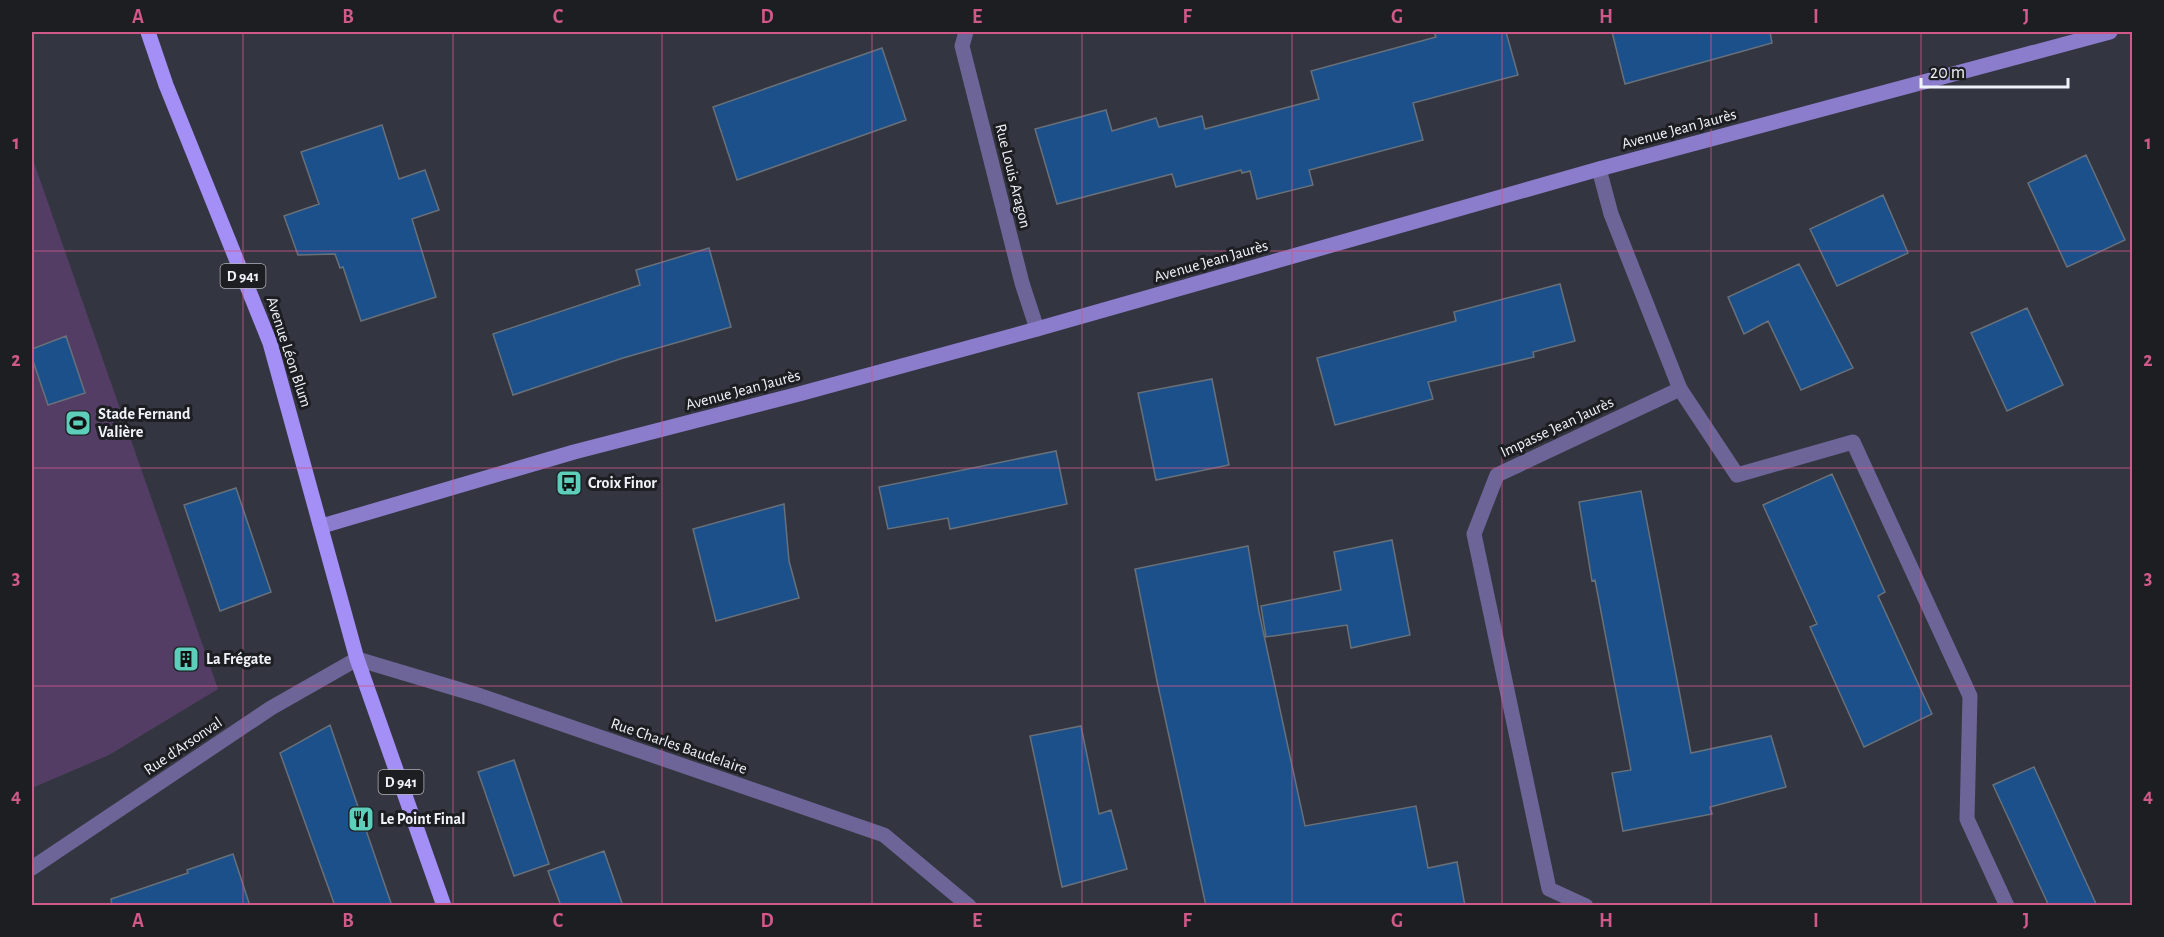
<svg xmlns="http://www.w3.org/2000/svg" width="2164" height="937" viewBox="0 0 2164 937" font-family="'Alegreya Sans',sans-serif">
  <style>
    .green { fill: #543d65 }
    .building { fill: #1b508b; stroke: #68707a; stroke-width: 1.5 }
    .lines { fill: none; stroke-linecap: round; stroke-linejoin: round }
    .service { stroke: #6d6597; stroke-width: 15 }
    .minor { stroke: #6d6597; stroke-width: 15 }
    .tertiary { stroke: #6d6597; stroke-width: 15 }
    .secondary { stroke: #8b7dcc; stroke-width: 15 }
    .primary { stroke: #a38ff6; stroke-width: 15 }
    .grid { fill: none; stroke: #d0598a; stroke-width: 1.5; stroke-opacity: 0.55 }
    .labels { text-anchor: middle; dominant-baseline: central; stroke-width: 6; stroke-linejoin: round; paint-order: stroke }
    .shield { fill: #1c1e22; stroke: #b0b2b8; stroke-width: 1.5 }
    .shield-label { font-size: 15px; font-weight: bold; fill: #f0f2f9 }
    .street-label { font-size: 16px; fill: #f0f2f9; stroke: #1c1e22 }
    .poi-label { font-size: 16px; font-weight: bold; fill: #f0f2f9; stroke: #1c1e22; text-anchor: start }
    .neatline { fill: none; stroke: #d0598a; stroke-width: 2 }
    .grid-label { font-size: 20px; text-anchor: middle; font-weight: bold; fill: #d0598a }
  </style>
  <rect width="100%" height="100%" fill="#333640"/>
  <path class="green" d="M32,157L218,689L109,755L32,788Z"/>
  <path class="building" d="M1434,32H1506L1518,75L1413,103L1423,140L1309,170L1313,185L1257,199L1250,171L1242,173L1241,170L1176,187L1172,174L1057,204L1035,129L1106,110L1112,131L1156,118L1159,127L1202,116L1205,129L1319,99L1311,71L1436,37Z
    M1612,32H1770L1772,43L1625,84Z
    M882,48L906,120L737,180L713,107Z
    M382,125L399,179L425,170L439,210L412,219L436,297L361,321L343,267L340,268L335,254L298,255L284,216L319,204L301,152Z
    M2086,155L2125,240L2067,267L2028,183Z
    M1883,195L1908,253L1837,286L1810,229Z
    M709,248L731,327L623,358L513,395L493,334L640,285L636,270Z
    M1799,264L1853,368L1801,390L1768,321L1744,334L1728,297Z
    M1560,284L1575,341L1533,352L1534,357L1428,382L1433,399L1335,425L1317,358L1456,321L1454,312Z
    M2027,308L2063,385L2007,411L1971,333Z
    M66,336L85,393L48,405L32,358V349Z
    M1212,379L1229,465L1156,480L1138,393Z
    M1056,451L1067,504L950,529L948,518L888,529L879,487Z
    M1832,474L1885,592L1878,596L1932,714L1864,747L1810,627L1817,624L1763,505Z
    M236,488L271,592L220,611L184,505Z
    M1641,491L1691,753L1771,736L1786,787L1710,807L1712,814L1623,831L1612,773L1631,770L1595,580L1592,581L1579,502Z
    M784,504L789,561L799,598L716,621L693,529Z
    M1392,540L1410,635L1351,648L1347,625L1266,637L1261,606L1341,590L1334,552Z
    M1248,546L1259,612L1305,826L1416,806L1428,868L1457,862L1465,906H1206L1157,681L1135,569Z
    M330,725L392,906H335L280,753Z
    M1081,726L1099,814L1111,810L1127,869L1062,887L1030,736Z
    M514,760L549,864L514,876L478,772Z
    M2034,767L2097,906H2049L1993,785Z
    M604,851L623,906H561L548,871Z
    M233,854L250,906H112L111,899L188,873L187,870Z"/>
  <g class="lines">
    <path class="service" d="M1680,389L1737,475L1853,442L1970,696L1967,819L2007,906"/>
    <path class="minor" d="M966,32L962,46L1022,283L1037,329
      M357,659L481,696L884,835L969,906
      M1586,906L1549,889L1474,534L1497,475L1680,389L1611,214L1599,169"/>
    <path class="tertiary" d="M32,868L271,708L357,659"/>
    <path class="secondary" d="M322,526L574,452L799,394L1037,329L1599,169L2110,32"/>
    <path class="primary" d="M148,32L166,85L270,343L357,659L444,906"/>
  </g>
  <path class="grid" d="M243,32V906M453,32V906M662,32V906M872,32V906M1082,32V906M1292,32V906M1502,32V906M1711,32V906M1921,32V906M32,251H2132M32,468H2132M32,686H2132"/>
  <defs>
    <g id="stadium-square" transform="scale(1.35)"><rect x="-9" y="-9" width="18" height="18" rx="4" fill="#5cceba" stroke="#1c1e22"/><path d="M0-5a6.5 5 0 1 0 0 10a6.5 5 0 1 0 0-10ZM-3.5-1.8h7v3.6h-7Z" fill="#111"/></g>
    <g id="bus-square" transform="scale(1.35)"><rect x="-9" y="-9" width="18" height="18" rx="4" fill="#5cceba" stroke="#1c1e22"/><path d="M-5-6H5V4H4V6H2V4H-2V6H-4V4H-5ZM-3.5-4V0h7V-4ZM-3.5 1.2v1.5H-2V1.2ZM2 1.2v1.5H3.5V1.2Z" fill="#111"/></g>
    <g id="building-square" transform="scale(1.35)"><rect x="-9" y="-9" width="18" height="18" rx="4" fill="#5cceba" stroke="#1c1e22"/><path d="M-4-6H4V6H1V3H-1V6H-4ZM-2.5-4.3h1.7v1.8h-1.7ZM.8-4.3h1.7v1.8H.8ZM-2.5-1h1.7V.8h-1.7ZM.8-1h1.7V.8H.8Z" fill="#111"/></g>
    <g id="restaurant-square" transform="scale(1.35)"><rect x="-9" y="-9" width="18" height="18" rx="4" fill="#5cceba" stroke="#1c1e22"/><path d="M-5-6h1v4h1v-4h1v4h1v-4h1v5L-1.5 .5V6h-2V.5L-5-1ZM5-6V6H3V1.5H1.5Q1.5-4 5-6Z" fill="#111"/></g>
  </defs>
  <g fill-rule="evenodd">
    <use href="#stadium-square" x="78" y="423"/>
    <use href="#bus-square" x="569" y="483"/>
    <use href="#building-square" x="186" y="659"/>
    <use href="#restaurant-square" x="361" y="819"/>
  </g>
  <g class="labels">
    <g class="shield">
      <rect x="220.5" y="264" width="45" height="24" rx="4.5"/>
      <rect x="378.5" y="770" width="45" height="24" rx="4.5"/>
    </g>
    <g class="shield-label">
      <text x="243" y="276">D 941</text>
      <text x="401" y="782">D 941</text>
    </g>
    <g class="street-label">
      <text transform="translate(1679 129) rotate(-15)">Avenue Jean Jaurès</text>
      <text transform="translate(1013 176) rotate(76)">Rue Louis Aragon</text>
      <text transform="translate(1211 261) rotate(-16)">Avenue Jean Jaurès</text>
      <text transform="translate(289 352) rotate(72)">Avenue Léon Blum</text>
      <text transform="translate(743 390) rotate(-15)">Avenue Jean Jaurès</text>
      <text transform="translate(1557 427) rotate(-25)">Impasse Jean Jaurès</text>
      <text transform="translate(183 746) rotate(-34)">Rue d'Arsonval</text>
      <text transform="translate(679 746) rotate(19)">Rue Charles Baudelaire</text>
    </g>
    <g class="poi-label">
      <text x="98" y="414">Stade Fernand<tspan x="98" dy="18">Valière</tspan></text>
      <text x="588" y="483">Croix Finor</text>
      <text x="206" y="659">La Frégate</text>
      <text x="380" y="819">Le Point Final</text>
    </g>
  </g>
  <rect width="2164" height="937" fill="none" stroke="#1c1e22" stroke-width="66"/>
  <path d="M1921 78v9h147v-9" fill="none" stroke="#f0f2f9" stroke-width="3"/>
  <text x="1930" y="78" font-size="18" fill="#f0f2f9" stroke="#1c1e22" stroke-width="4.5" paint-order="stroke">20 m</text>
  <rect x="33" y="33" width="2098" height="871" class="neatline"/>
  <g class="grid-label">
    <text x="138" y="23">A</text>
    <text x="348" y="23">B</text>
    <text x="558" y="23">C</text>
    <text x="767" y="23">D</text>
    <text x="977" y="23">E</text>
    <text x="1187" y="23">F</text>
    <text x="1397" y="23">G</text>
    <text x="1606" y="23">H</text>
    <text x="1816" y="23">I</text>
    <text x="2026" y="23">J</text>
    <text x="16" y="149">1</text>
    <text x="2148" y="149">1</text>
    <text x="16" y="366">2</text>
    <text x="2148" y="366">2</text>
    <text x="16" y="584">3</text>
    <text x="2148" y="584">3</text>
    <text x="16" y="802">4</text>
    <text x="2148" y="802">4</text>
    <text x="138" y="927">A</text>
    <text x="348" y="927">B</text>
    <text x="558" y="927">C</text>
    <text x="767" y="927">D</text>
    <text x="977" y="927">E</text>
    <text x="1187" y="927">F</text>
    <text x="1397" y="927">G</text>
    <text x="1606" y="927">H</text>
    <text x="1816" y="927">I</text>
    <text x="2026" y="927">J</text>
  </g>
</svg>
